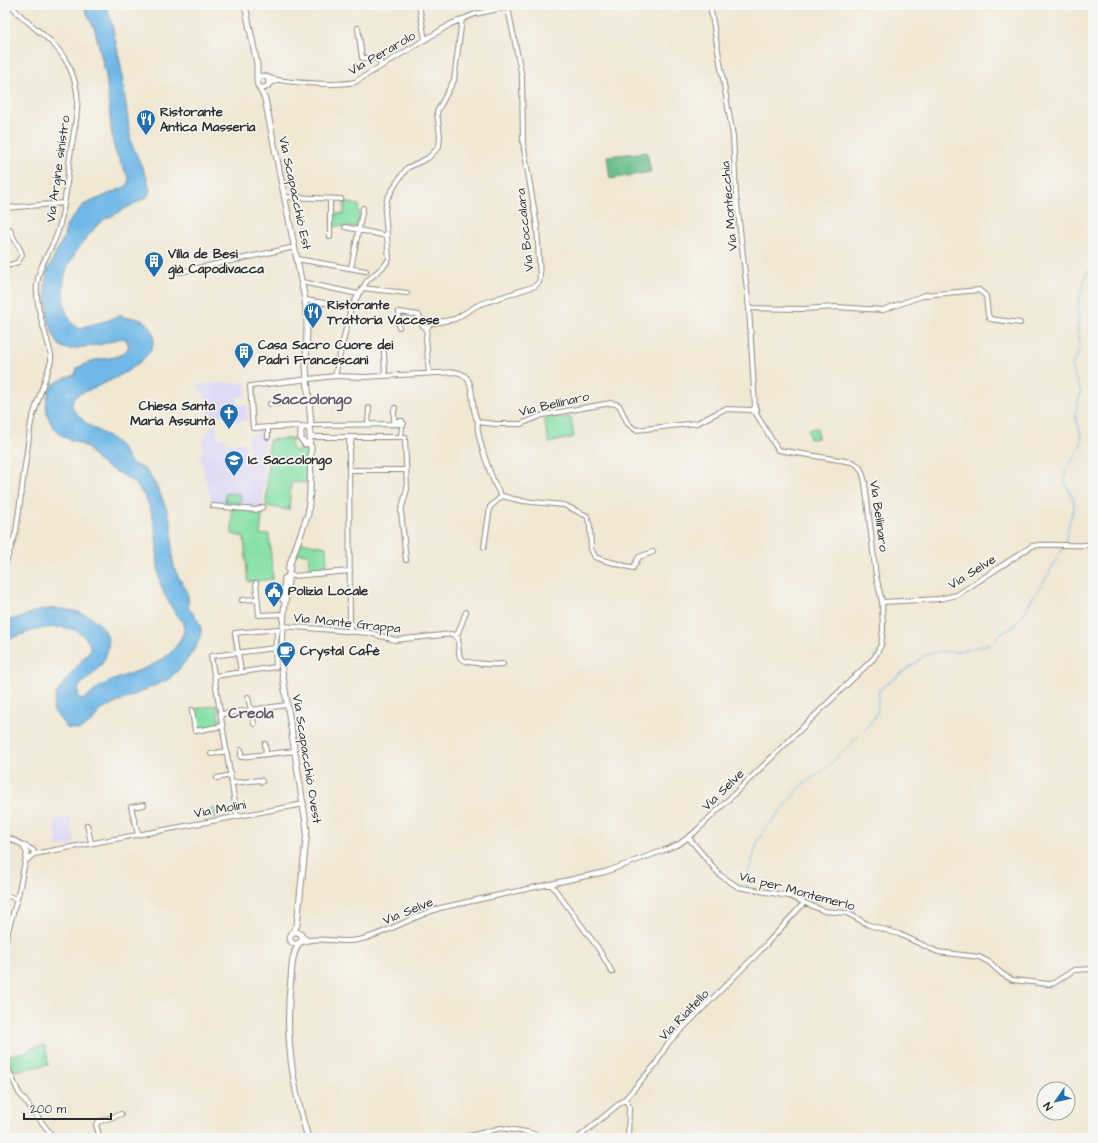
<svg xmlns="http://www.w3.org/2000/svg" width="1098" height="1143" viewBox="0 0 1098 1143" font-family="'Architects Daughter',sans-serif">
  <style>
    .built { fill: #dcd5f6 }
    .green { fill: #87e1a7; stroke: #598669 }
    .forest { fill: #6dbf8c; stroke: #4c755c }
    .water { fill: #6fb8e7; stroke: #4d7289 }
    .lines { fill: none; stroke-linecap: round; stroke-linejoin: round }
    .stream { stroke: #6fb8e7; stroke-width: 1 }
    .minor-casing { stroke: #8e8a7f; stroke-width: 6 }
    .major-casing { stroke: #8e8a7f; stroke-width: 7 }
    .minor { stroke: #fff; stroke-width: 4 }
    .major { stroke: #fff; stroke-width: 5 }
    .labels { text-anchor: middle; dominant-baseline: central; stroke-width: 3.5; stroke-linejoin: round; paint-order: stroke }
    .street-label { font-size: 13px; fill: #2b2b2b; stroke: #f6f6f2 }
    .poi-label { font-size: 13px; font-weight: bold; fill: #2b2b2b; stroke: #f6f6f2; text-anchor: start }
    .quarter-label { font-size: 15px; font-weight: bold; fill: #625665; stroke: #f6f6f2 }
  </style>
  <rect width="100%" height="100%" fill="#f6f6f2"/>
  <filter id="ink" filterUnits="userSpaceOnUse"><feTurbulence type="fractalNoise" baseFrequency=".025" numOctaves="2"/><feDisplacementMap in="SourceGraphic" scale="8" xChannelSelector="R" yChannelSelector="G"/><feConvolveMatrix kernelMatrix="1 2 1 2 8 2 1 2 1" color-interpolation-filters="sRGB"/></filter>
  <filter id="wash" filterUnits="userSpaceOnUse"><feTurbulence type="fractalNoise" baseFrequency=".012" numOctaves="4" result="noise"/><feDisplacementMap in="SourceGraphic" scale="16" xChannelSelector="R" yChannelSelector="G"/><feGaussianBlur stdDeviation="0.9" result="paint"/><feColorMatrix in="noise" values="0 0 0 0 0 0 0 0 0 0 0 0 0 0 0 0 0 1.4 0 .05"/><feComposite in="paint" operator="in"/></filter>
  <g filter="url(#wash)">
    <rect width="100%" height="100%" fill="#f1e8d3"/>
    <path class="built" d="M221,383H246L247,396H237V399L238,405H247L248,421L235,422L234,414L208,417L204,393L197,385Z
      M210,426H216L217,433H219L220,439L226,438V444L245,443L246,453H249L248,435L266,432L262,464L264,469L262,504L259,507L212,504L199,453H227L202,452V445Z
      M70,817L75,844L58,847L53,820Z"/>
    <path class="green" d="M761,5H804V6L761,7Z
      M344,202L359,205L358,212L360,213L357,227L332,226L334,214H344Z
      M557,416H559L560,418L571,417L574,437L549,443L544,420L546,418Z
      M817,428L818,438L810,439L808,429Z
      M296,438V440H291V450H295L297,453L299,449L308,450L307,483L291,482L289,510L266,506L269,440Z
      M226,493L241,494L240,503L225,502Z
      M232,508L263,509L260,535L269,534L273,579L248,582L244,537L232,534Z
      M301,542L326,547L327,569L310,571L308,554L297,553Z
      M217,705L220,725L198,728L195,709Z
      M215,808L217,817L209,818L207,810Z
      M44,1045L47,1054L48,1065L12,1071L9,1055L30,1051L29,1049Z"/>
    <path class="forest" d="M647,152L651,172L610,179L607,156Z"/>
    <path class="water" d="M83,5H105L110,16L121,66L131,143L147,178L150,192L147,197C136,203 125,209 114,215C110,217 104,219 101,222C93,228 74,254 69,264C60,282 60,317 79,329C92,322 106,324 118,315H122L125,318C134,317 144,319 150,327C171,359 99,386 79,394C67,403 72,409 81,418C91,429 107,434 118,444C125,450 126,459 133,464C136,466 141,466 144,469C154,477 167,507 170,520C174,535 170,551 174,566C178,583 191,587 188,607C193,614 200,621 201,629C202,645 180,669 169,679L99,711L93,721L79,730L67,728L53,710L56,695L62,685L91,649C81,613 29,630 5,641V621C11,619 18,619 23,617C32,612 39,610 49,609C81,607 123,624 103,662C98,671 87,679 79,686L78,697L81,700C90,697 95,689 103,685C129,671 167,668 181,638C184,633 185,629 183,624C182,620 178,617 176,614C168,602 161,591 159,576C155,542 160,512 136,485C125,473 109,471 98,461C93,457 91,450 86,447C79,442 71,440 64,437C51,430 44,412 47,398C50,382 62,379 75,375L77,368C83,365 95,359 101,359C111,358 124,357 129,346L126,339L121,338L103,344L71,349L64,348L59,345L53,334L48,317L45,285L47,272L64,237L67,224L83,205L127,186L129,179L115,151L112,138L106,75L95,30Z"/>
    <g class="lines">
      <path class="stream" d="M1065,543L1070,520L1074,509V501L1064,480L1065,472L1080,447L1082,439L1075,415L1081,392L1071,367L1078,355L1080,344L1078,333V304L1085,279L1093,264
        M747,888L748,874L758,840L767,827L802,785L828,767L868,726L877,713L879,690L927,654L941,651L956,652L990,644L1002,633L1015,625L1024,614L1031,600L1047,577L1062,549
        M1089,971H1093
        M1032,985L1053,987
        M1056,987L1067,976"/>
    </g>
  </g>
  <g filter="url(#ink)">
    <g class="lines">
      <g class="minor-casing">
        <path id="minor" d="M419,5L425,40
          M710,5L733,136L736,195L749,308L755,407L757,410L754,412L752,410L755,407
          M358,28L362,58H377L382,65
          M267,77C283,83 338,86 355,82L451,24L475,14L517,5
          M268,85L277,80
          M285,197L341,199
          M5,208L64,203
          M5,227L10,229C12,239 20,245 22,255L18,262L5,267
          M345,227L387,236
          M330,237V199
          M297,259L366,271
          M351,268L363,208
          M180,272L295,247
          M302,282L358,294
          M362,288L407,293
          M305,300L351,307
          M749,308L803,309L836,307L883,310L925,295L979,290L986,296L988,315L990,319L1020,323
          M399,327V312L419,315L422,325L427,329
          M384,352L385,375
          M429,373L426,338L427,329L429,325L434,323L455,319L478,305L535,286L539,282L540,278L537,226L523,143L522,77L508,8
          M335,376L351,307L367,281L385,265L389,259L385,211L387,199L397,182L407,168L428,158L439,147L440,136L437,112L454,80L462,19
          M270,404L309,401
          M478,422C475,433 494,488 502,496L522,501L564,505L587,516L590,526L591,549L595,557L603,560L633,568L639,557L653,552
          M394,423V410L395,408
          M311,425L404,424L402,421H394
          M368,425L369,408
          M268,427V437
          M302,428L298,426L253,428L250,386L335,376L364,377L456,372C479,376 468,406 478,422L495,424H521L543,415L611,403L619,405L628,424L636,430L697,423L725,409L752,410
          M310,437H405L407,489L401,511L406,560
          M401,437L402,426
          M349,438L350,632
          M350,450L352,438
          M349,470H406
          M213,506L256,510L263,507
          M484,547L490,507L502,496
          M5,565L16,532L31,422L51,361V355C46,332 35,308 37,284C39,263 53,249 58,231C66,206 67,180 70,156C73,135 79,113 77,92C75,81 72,70 66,61C53,37 27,26 11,5
          M288,575L293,576L350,571
          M256,583L259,615L284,614
          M242,600L257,599
          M882,602L939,599L957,595L1032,546C1052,542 1073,548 1093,544
          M283,626L370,633L395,640L452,634L458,638C459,644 458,651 460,657C462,664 496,665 503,664
          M455,635L458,633L466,612
          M215,676L276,667L275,648L278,629L235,633L241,672
          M248,697L254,724
          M192,710L195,731L223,726
          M221,714L287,705
          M265,744L266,754
          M241,750V757L295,751
          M211,754L227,751
          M217,778L231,775
          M232,783L261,780L262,782
          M237,816L211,656L275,648
          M87,825L91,842
          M138,834L131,807L144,805
          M5,836L33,850L34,854L27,860
          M688,837L720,875L738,887L789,896L824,911L847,913L869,925L899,934L938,952L979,957L989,962L1002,974L1013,980L1049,984L1054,983L1074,970L1093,969
          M34,854L304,804
          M551,884L598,948L612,972
          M5,895L17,899
          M301,936L308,940
          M5,942L18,895L27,853L23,846
          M300,943C318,935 339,944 358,940C384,935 413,916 440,908L605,872L662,851L679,844L694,833L874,658L881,645L883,630L882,602L876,576L865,483C863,474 862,466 852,462L778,450L755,412
          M5,1062L19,1093L54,1138
          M625,1099L629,1106L628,1138
          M100,1138L96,1125L98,1122L121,1114
          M462,1138L501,1128L527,1132L547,1138
          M578,1138L625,1099L655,1065L668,1043L760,951L804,903"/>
      </g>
      <g class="major-casing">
        <path id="major" d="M245,5L257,64V80
          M257 82a6 6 0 1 1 12 0a6 6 0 1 1-12 0Z
          M259,87L265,99L305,300L307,323L306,367L311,424L309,428
          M304,427H308L310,432V441L305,444L301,439V430Z
          M290,566L284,611L281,664L307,830L297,925L292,933
          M288,569L308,514L310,491L311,447L309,443
          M283,600L285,578
          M290 938a6 6 0 1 1 12 0a6 6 0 1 1-12 0Z
          M299,943C292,954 292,966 291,978C284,1032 292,1086 308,1138"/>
      </g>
      <use href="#minor" class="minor"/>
      <use href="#major" class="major"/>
    </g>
  </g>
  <defs>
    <g id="restaurant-pin" transform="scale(1)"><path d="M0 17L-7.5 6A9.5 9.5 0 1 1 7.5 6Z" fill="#1f6fb2" stroke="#f6f6f2"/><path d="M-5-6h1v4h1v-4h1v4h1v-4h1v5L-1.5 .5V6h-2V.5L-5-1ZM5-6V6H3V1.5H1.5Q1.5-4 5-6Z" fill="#fff"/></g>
    <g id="building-pin" transform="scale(1)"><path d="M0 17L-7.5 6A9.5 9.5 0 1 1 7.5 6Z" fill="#1f6fb2" stroke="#f6f6f2"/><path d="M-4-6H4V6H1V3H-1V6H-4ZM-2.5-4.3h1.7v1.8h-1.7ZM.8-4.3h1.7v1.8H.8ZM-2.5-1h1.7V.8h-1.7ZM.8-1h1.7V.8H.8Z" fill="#fff"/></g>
    <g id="church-pin" transform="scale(1)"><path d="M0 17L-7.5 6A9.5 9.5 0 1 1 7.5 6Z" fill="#1f6fb2" stroke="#f6f6f2"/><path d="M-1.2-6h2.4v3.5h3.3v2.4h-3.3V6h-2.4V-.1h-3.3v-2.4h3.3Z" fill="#fff"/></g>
    <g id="school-pin" transform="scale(1)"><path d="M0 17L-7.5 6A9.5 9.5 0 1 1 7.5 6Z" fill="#1f6fb2" stroke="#f6f6f2"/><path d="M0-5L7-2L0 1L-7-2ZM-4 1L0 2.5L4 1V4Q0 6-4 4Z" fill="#fff"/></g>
    <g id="civic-pin" transform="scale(1)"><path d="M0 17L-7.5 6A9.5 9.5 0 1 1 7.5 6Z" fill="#1f6fb2" stroke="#f6f6f2"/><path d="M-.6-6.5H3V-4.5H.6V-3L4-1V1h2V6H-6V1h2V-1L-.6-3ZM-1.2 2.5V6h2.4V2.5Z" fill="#fff"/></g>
    <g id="cafe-pin" transform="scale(1)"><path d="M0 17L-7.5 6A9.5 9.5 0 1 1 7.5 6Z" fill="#1f6fb2" stroke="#f6f6f2"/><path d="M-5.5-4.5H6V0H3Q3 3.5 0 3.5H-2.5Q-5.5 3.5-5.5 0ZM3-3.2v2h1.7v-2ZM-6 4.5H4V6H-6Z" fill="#fff"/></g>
  </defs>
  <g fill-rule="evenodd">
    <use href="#restaurant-pin" x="146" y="119"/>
    <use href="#building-pin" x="154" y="261"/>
    <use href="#restaurant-pin" x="313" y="312"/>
    <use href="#building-pin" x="244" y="352"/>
    <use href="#church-pin" x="229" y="413"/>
    <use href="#school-pin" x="234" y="460"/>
    <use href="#civic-pin" x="274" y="591"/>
    <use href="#cafe-pin" x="286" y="651"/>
  </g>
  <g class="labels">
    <g class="street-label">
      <text transform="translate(382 53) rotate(-30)">Via Perarolo</text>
      <text transform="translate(58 169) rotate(-82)">Via Argine sinistro</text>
      <text transform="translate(295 193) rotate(78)">Via Scapacchiò Est</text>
      <text transform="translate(729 206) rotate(-95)">Via Montecchia</text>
      <text transform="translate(525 230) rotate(-96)">Via Boccalara</text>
      <text transform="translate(554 404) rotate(-13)">Via Bellinaro</text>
      <text transform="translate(879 516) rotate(82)">Via Bellinaro</text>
      <text transform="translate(972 572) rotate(-32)">Via Selve</text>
      <text transform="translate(347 623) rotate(6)">Via Monte Grappa</text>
      <text transform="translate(307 759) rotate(81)">Via Scapacchiò Ovest</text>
      <text transform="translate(723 790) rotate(-44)">Via Selve</text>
      <text transform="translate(220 809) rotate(-10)">Via Molini</text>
      <text transform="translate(797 891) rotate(15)">Via per Montemerlo</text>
      <text transform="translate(408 911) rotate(-22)">Via Selve</text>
      <text transform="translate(684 1015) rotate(-46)">Via Rialtello</text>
    </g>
    <g class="poi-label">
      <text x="160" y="112">Ristorante<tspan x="160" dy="15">Antica Masseria</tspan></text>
      <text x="168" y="254">Villa de Besi<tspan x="168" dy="15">già Capodivacca</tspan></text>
      <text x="327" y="305">Ristorante<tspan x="327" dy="15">Trattoria Vaccese</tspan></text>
      <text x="258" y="345">Casa Sacro Cuore dei<tspan x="258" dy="15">Padri Francescani</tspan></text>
      <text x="215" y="406" text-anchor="end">Chiesa Santa<tspan x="215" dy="15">Maria Assunta</tspan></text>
      <text x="248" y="460">Ic Saccolongo</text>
      <text x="288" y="591">Polizia Locale</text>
      <text x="300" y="651">Crystal Cafè</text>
    </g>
    <g class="quarter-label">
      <text x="312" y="399">Saccolongo</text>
      <text x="251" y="713">Creola</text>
    </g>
  </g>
  <rect width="1098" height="1143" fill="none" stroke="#f6f6f2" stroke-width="20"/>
  <g transform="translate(1056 1101) rotate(236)"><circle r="19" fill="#f6f6f2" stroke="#a5a5a2"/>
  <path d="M0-3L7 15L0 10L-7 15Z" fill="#1f6fb2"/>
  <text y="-6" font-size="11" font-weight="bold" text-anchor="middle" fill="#2b2b2b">N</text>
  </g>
  <path d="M24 1113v6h87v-6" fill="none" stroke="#2b2b2b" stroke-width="2"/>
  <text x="30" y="1113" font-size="12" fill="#2b2b2b" stroke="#f6f6f2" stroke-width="3" paint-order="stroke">200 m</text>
</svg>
